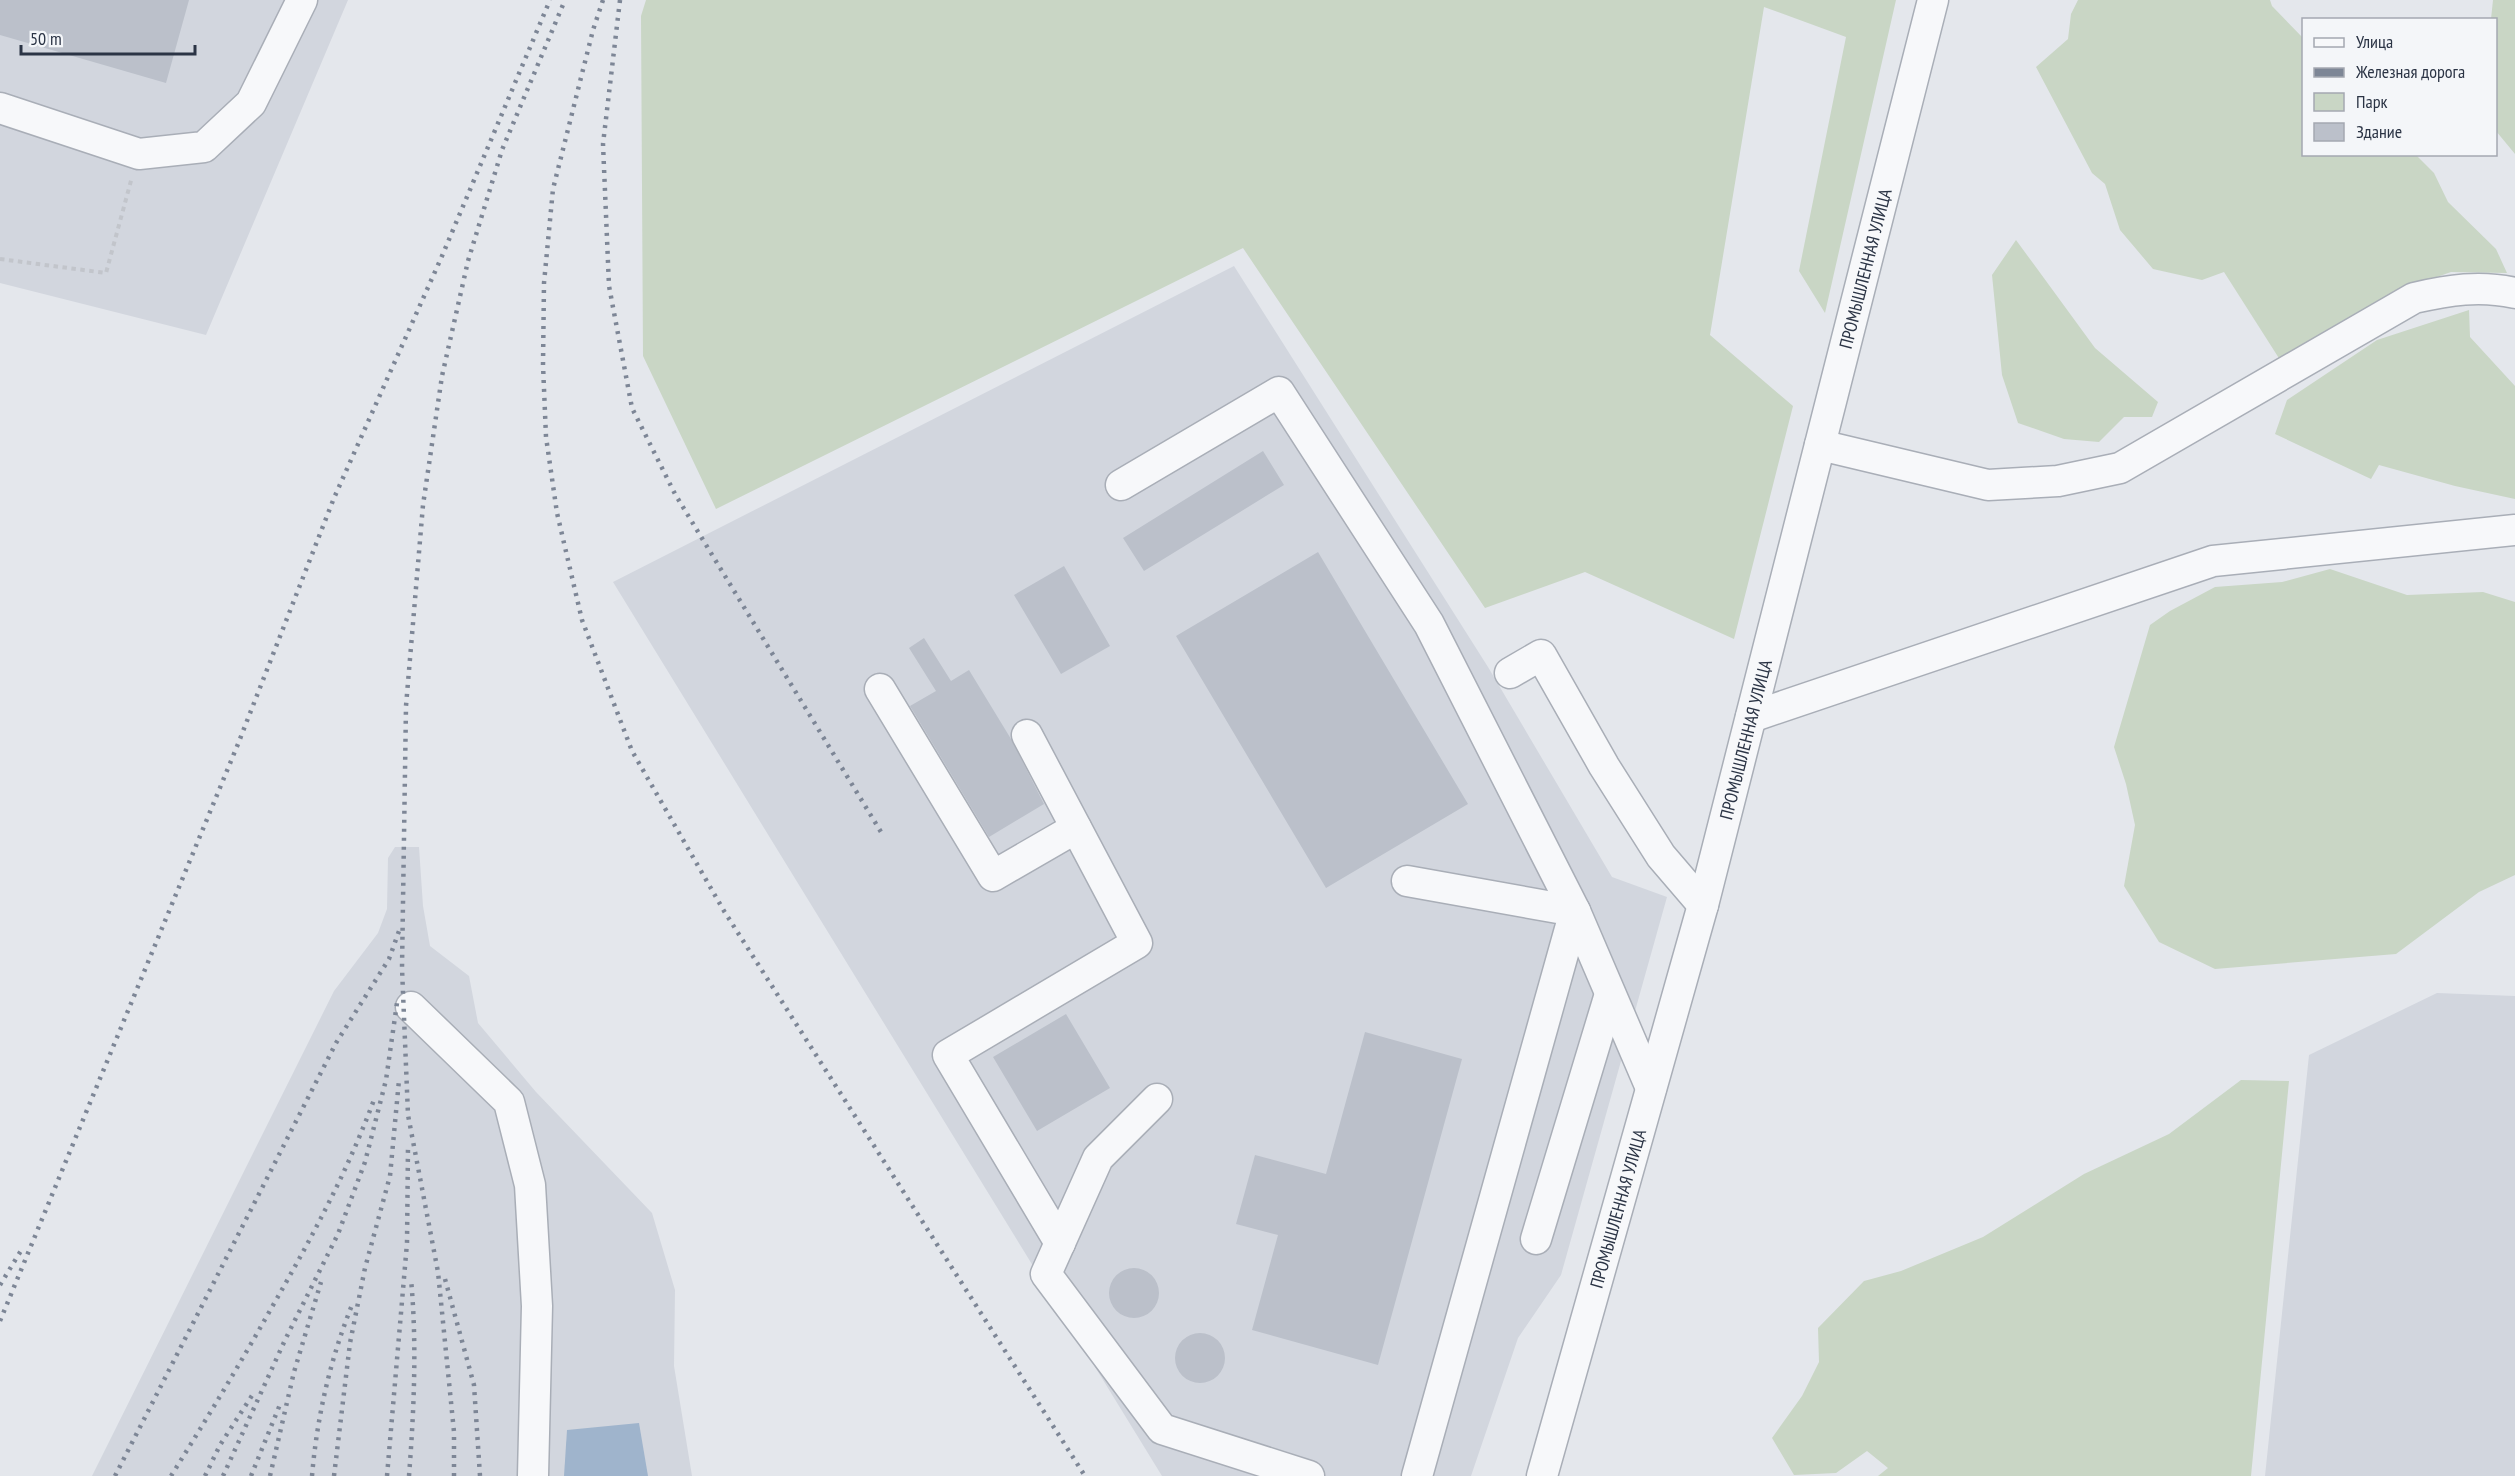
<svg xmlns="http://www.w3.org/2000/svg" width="2515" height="1476" viewBox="0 0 2515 1476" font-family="'PT Sans Narrow',sans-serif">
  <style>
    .built { fill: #d2d6de }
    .green { fill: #c9d6c5 }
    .water { fill: #9fb4cc }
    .building { fill: #bbc0ca }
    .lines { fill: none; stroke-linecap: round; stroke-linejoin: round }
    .minor-casing { stroke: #a9aeb7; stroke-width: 33 }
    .path { stroke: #c2c5cb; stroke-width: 4; stroke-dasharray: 4.5 4.5; stroke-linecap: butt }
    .minor { stroke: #f7f8fa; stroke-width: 30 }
    .rail { stroke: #7d8696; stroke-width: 4.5; stroke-dasharray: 3 6; stroke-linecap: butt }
    .labels { text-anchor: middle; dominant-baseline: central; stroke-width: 4.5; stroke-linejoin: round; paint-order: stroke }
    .street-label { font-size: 18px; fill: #2b3445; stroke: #f4f6f9 }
  </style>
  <rect width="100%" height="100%" fill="#e4e7ec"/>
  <path class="built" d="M0,0H348L206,335L0,283Z
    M1234,266L1488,667L1612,877L1667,897L1561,1275L1518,1338L1471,1476H1162L613,582Z
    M395,847H419L423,906L430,946L469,976L478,1023L536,1092L652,1213L675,1290L674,1366L692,1476H92L334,991L378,933L387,909L388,858Z
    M2437,993L2515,996V1476H2265L2309,1055Z"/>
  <path class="green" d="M646,0H1896L1825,313L1799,271L1846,37L1764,7L1710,335L1793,406L1734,639L1585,572L1485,608L1243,248L716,509L643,356L641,16Z
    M2078,0H2270L2272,6L2303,38L2304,154L2416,155L2434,173L2448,202L2496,249L2507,273L2451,272L2411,286L2282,363L2224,272L2202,280L2153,269L2120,230L2105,184L2092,173L2036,67L2068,39L2071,14Z
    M2493,0H2515V154L2496,131V20L2491,19Z
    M2016,240L2095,348L2158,402L2152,417H2124L2099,442L2064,439L2018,423L2002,375L1992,275Z
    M2469,310L2470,337L2515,386V499L2455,486L2379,465L2371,479L2275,434L2287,400L2377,340Z
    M2330,569L2407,595L2483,592L2515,602V875L2479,892L2396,954L2215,969L2159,942L2124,886L2135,825L2126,784L2114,747L2150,625L2170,611L2215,587L2282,582Z
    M2241,1080L2289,1081L2251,1476H1878L1888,1468L1867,1451L1836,1473L1794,1475L1772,1438L1802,1396L1819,1362L1818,1328L1864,1281L1901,1271L1983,1237L2084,1174L2169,1134Z"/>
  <path class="water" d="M639,1423L648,1476H564L567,1430Z"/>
  <path class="building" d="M0,0H189L166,83L0,35Z
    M1263,451L1284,485L1144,571L1123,538Z
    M1318,552L1468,804L1326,888L1176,636Z
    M1064,566L1110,646L1061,674L1014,595Z
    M924,638L951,681L969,670L1011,739L1044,804L989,837L910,706L936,691L909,648Z
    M1066,1014L1110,1088L1037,1131L993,1057Z
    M1365,1032L1462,1059L1378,1365L1252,1330L1278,1235L1236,1224L1255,1155L1326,1174Z
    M1109 1293a25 25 0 1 1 50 0a25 25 0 1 1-50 0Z
    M1175 1358a25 25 0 1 1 50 0a25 25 0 1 1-50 0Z"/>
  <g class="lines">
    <g class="minor-casing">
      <g id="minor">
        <path d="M0,108L139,154L204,147L251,103L302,0"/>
        <path d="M1820,445L1988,485L2058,481L2120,468L2414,298C2449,290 2480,285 2515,293"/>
        <path d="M1121,485L1279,392L1429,624L1575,911L1651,1088"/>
        <path d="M1510,673L1541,655L1604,766L1661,856L1703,905"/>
        <path d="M880,689L993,876L1076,828"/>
        <path d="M1751,717L2213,561L2515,530"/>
        <path d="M1027,735L1137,943L948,1055L1060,1243"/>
        <path d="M1407,881L1575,911L1417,1476"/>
        <path d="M411,1007L509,1102L530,1185L537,1306L533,1476"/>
        <path d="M1157,1099L1098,1158L1046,1274L1162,1429L1309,1476"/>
        <path d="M1536,1239L1610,994"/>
        <path id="s1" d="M1542,1476L1703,905L1933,0"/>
      </g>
    </g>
    <path class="path" d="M0,259L106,273L132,177"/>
    <use href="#minor" class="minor"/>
    <path class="rail" d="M603,0L593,30L553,189L544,283L543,365L546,437L557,513L582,620L632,751L724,911L1085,1476
      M620,0L603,144L609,286L632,408L675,494L881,832
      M445,1279L474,1385L480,1476
      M0,1285L22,1249
      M0,1321L238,744L334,498L442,256L550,0
      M115,1476L336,1043L389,959L399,931
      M171,1476C206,1420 240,1364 272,1307C311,1239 348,1171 375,1097
      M205,1476L220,1445L253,1394
      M223,1476L285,1340L338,1234L365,1162L386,1080L397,1003
      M251,1476L281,1402
      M270,1476L294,1372L321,1282
      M312,1476C317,1417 330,1360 352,1305
      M334,1476L350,1343L365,1268L390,1176L399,1080
      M387,1476L407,1243L408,1145
      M409,1476C414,1410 417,1345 411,1279
      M454,1476V1432L438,1272L408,1115L402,968L406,706L423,505L442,376L468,261L502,150L565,0"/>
  </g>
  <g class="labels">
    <g class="street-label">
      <text stroke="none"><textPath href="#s1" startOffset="1250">ПРОМЫШЛЕННАЯ УЛИЦА</textPath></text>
      <text stroke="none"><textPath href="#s1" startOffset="764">ПРОМЫШЛЕННАЯ УЛИЦА</textPath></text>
      <text stroke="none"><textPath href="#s1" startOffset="278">ПРОМЫШЛЕННАЯ УЛИЦА</textPath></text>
    </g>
  </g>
  <rect x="2302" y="18" width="195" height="138" fill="#f4f6f9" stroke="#a4a8b1" stroke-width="1.5"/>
  <rect x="2314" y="38" width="30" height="9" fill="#f7f8fa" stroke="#a4a8b1" stroke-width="1.5"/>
  <text x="2356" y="48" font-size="18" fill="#2b3445">Улица</text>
  <rect x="2314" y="68" width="30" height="9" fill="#7d8696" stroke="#a4a8b1" stroke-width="1.5"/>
  <text x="2356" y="78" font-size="18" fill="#2b3445">Железная дорога</text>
  <rect x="2314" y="93" width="30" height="18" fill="#c9d6c5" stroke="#a4a8b1" stroke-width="1.5"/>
  <text x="2356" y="108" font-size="18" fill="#2b3445">Парк</text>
  <rect x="2314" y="123" width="30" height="18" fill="#bbc0ca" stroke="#a4a8b1" stroke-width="1.5"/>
  <text x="2356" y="138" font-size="18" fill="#2b3445">Здание</text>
  <path d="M21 45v9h174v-9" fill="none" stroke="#2b3445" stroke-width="3"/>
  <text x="30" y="45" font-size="18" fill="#2b3445" stroke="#f4f6f9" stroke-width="4.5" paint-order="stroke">50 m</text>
</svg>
